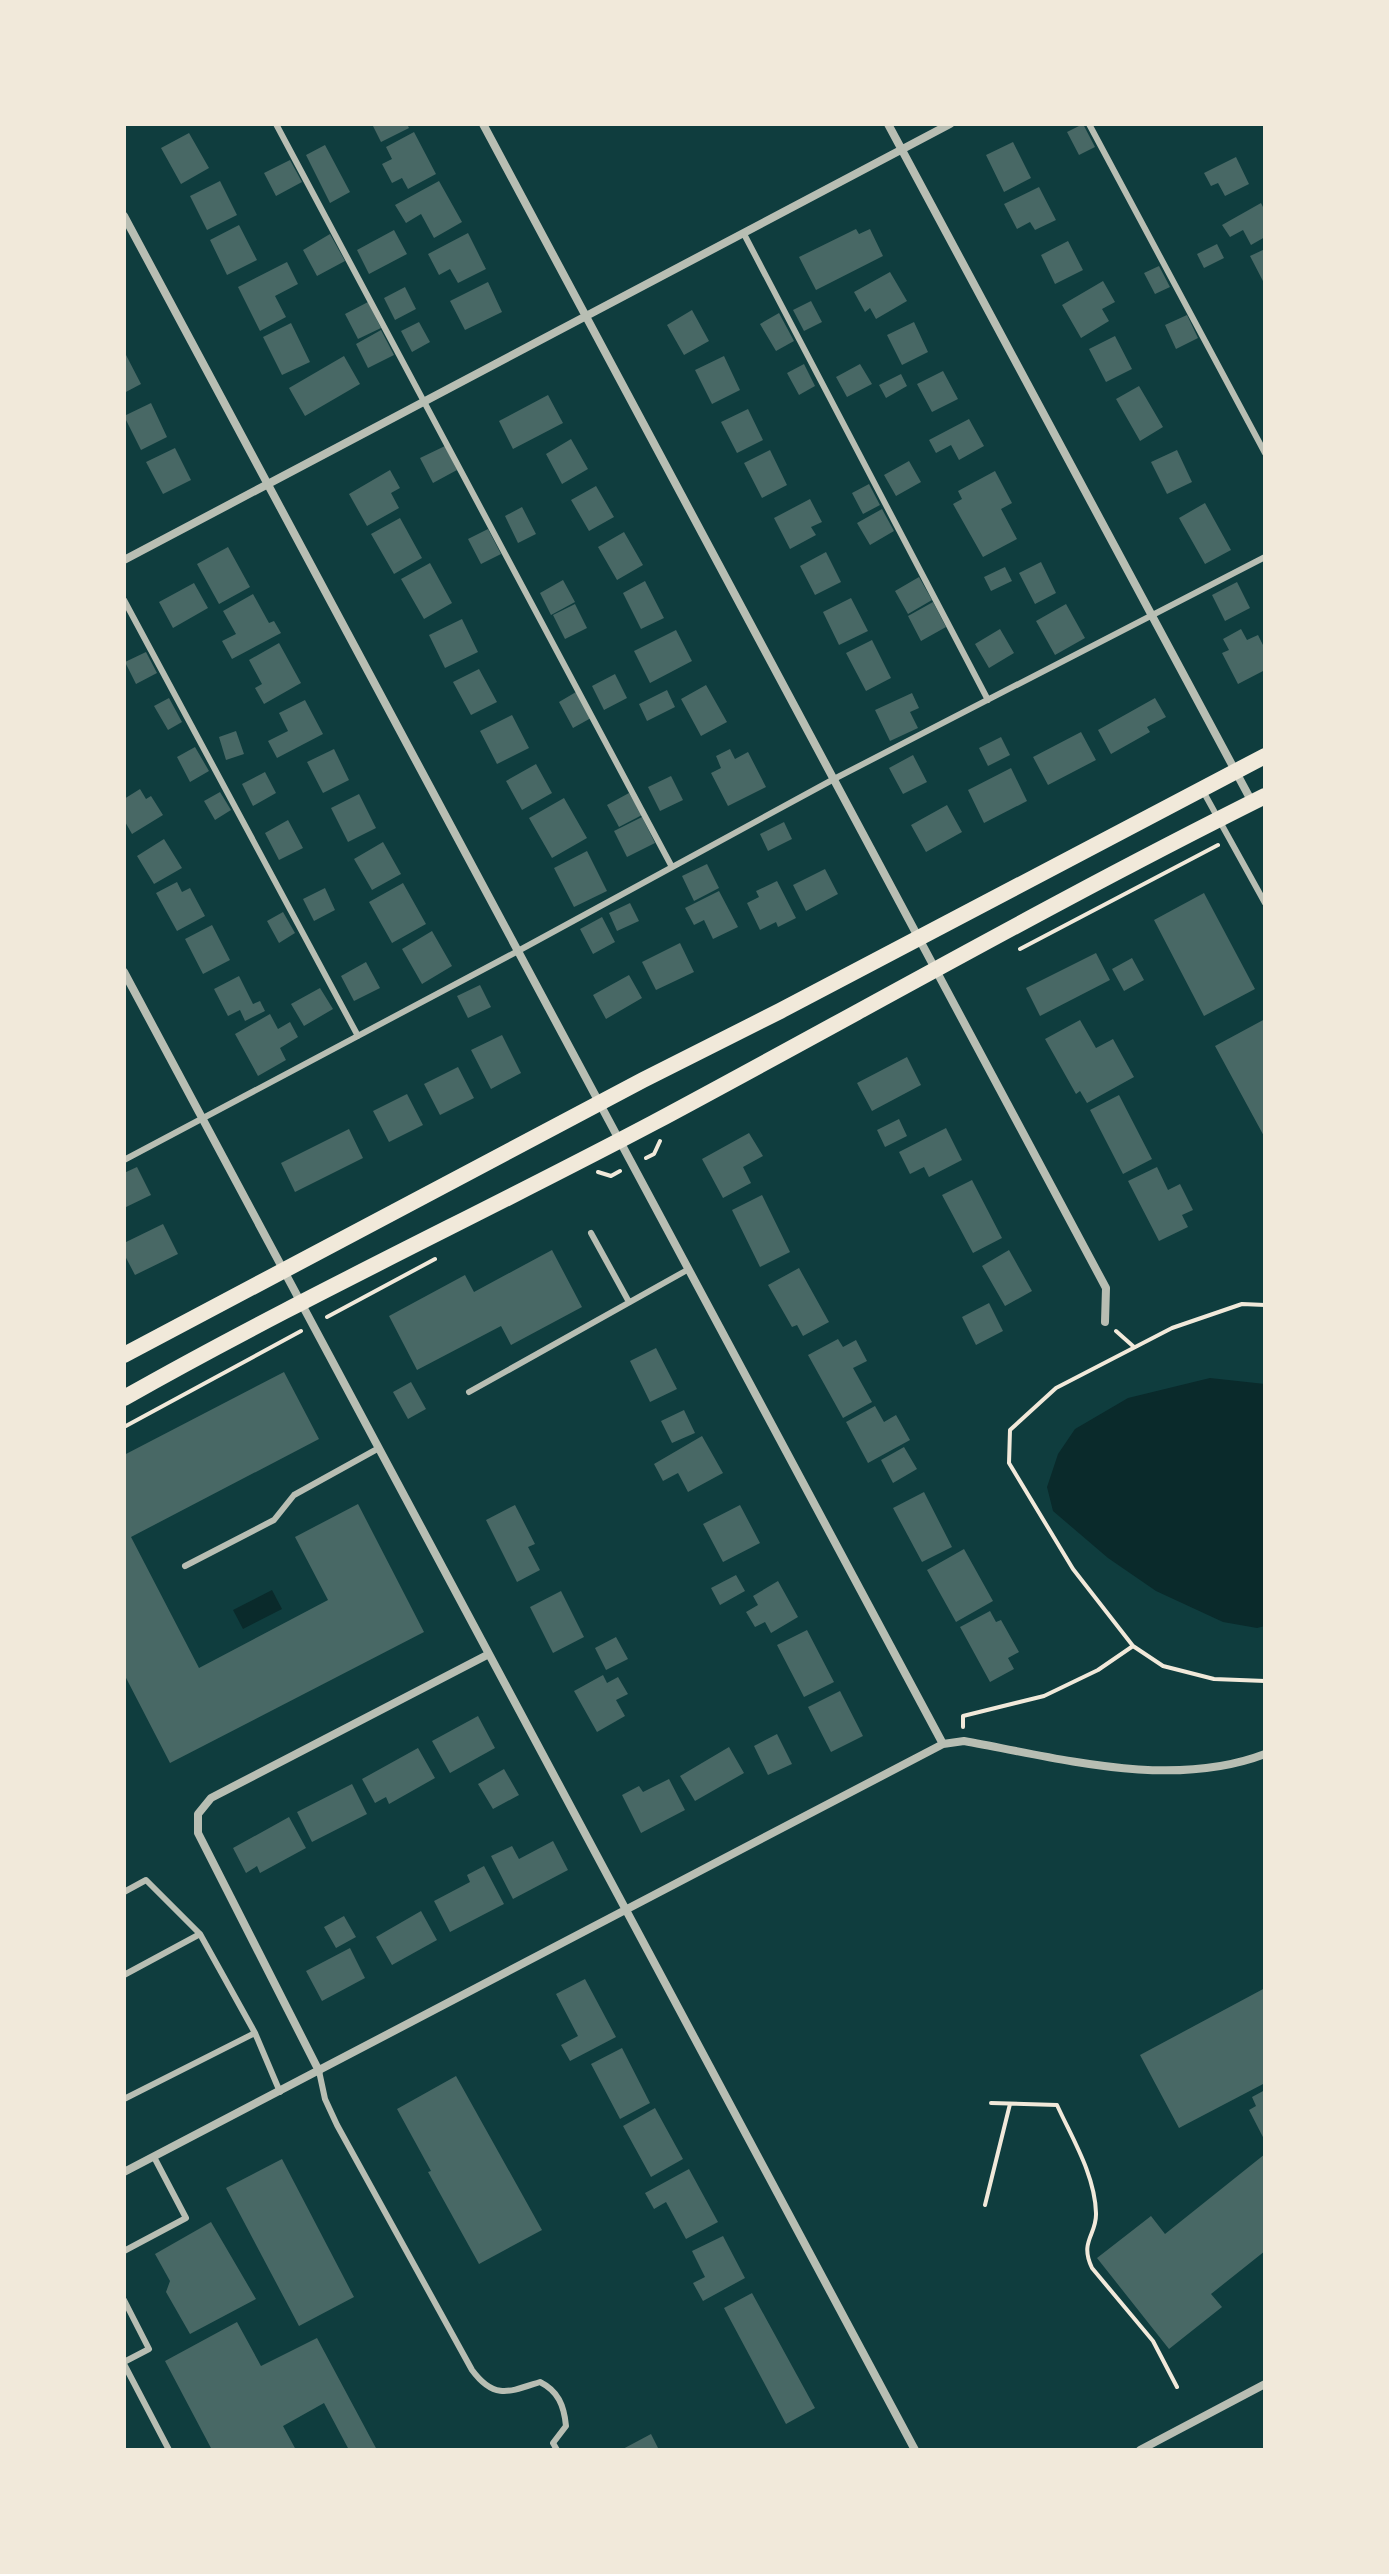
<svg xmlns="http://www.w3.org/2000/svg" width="1389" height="2574" viewBox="0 0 1389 2574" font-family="'Asap Condensed',sans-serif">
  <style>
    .water { fill: #0a2a2b }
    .building { fill: #486865 }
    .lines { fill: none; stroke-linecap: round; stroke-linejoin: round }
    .path { stroke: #f1e9da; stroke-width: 4 }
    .service { stroke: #b8beb3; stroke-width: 6 }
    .minor { stroke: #b8beb3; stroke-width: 8 }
    .secondary { stroke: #f1e9da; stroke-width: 16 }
  </style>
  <rect width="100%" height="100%" fill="#0f3d3e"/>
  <path class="water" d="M1210,1378L1265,1384V1626L1257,1628L1223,1622L1156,1591L1108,1558L1053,1511L1047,1487L1058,1454L1075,1429L1128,1398Z
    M272,1590L282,1609L243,1629L233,1610Z"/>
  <path class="building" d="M372,124H407L409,128L381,142Z
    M1083,124L1095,147L1079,155L1067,132Z
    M414,132L436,174L408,189L402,178L392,183L382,164L392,159L386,147Z
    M189,133L209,168L181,184L161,148Z
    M1013,142L1031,178L1004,192L986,155Z
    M325,145L350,192L330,203L306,155Z
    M1236,157L1249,184L1225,196L1218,183L1211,186L1204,173Z
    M290,160L302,182L276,196L264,173Z
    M220,181L237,215L207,230L190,196Z
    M439,181L462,222L434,238L421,214L406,223L395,205Z
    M1039,187L1056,220L1035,230L1030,222L1017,229L1004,204Z
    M1261,203L1265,211V237L1251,245L1243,230L1230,237L1222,225Z
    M239,225L257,260L227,275L210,240Z
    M856,229L859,234L870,229L883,256L816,290L799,257Z
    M394,230L407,254L369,274L357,250Z
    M468,233L486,269L458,283L450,269L439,275L428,254Z
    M330,234L345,261L317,276L303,250Z
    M1068,241L1083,270L1055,284L1041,255Z
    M1217,244L1224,258L1204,268L1197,254Z
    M1265,249V285L1250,256Z
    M287,262L298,284L275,296L286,317L260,331L238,287Z
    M1159,266L1170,287L1155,294L1144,273Z
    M890,272L907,301L876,319L870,308L865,312L854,292Z
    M1103,281L1115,302L1102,309L1109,321L1081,338L1062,305Z
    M488,282L502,312L465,330L450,301Z
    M405,287L416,309L395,320L384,298Z
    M811,301L822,322L804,331L793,310Z
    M368,302L381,328L358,339L345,314Z
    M692,310L709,341L684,355L667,325Z
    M779,313L794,341L776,351L760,324Z
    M1187,315L1198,338L1176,349L1165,325Z
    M419,322L430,342L412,352L401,331Z
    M914,322L928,352L902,365L887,335Z
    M291,323L310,362L282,375L263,337Z
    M381,330L394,355L368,368L356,344Z
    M1115,336L1132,369L1106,382L1089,349Z
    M126,355L141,384L124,393V356Z
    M344,356L360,384L305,416L289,388Z
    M724,356L740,390L712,404L695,370Z
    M804,364L815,386L799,395L787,373Z
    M860,364L872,384L847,397L836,377Z
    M943,371L958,399L932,412L917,384Z
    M901,374L907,386L886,398L879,385Z
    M1139,386L1163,427L1140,441L1116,399Z
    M548,395L563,423L513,449L499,421Z
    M151,403L167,437L141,450L124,416Z
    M748,409L763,440L737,453L721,422Z
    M969,419L984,446L959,460L951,445L936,453L929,440Z
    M571,439L588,469L562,484L546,454Z
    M445,446L457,470L433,483L420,458Z
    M175,448L191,480L163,494L146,462Z
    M770,450L787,485L762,498L744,463Z
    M1177,450L1192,482L1167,494L1151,462Z
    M909,461L921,482L896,496L884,475Z
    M390,470L400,488L391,493L399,508L367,526L349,494Z
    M995,471L1012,503L1001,509L1017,539L983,557L953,504L962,499L958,491Z
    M869,484L880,505L863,514L852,493Z
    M596,486L614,517L589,531L571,500Z
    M810,499L822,522L811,527L816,535L790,549L774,518Z
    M1205,503L1231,550L1205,564L1179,518Z
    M522,507L536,534L518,543L505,516Z
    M882,509L894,531L870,545L857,523Z
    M400,518L422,558L394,574L371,534Z
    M488,529L501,554L481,564L468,539Z
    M624,532L643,565L617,580L598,547Z
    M228,547L250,587L219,604L197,564Z
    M826,552L841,582L815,595L800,566Z
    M1041,562L1056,593L1035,604L1019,573Z
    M430,563L452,603L424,619L401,579Z
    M1005,567L1012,581L991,591L984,577Z
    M919,577L932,600L908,614L895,591Z
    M563,580L575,602L551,615L540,593Z
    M645,581L664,618L641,629L623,593Z
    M1237,582L1250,608L1225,621L1212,595Z
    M194,583L208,608L173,628L159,602Z
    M253,594L269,623L274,621L281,633L232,659L222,641L236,634L223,611Z
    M851,598L868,631L839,645L823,612Z
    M933,602L946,627L921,641L908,616Z
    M575,604L587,628L565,639L553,615Z
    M1066,604L1085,638L1055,655L1036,621Z
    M462,619L478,652L445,668L429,635Z
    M1000,629L1014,653L989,668L975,644Z
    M1241,629L1247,640L1258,635L1265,649V670L1238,684L1222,653L1229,650L1223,639Z
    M676,630L692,661L650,683L634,651Z
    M872,640L891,678L866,691L846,653Z
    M279,643L301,683L264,704L255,688L262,684L249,660Z
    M146,652L157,673L136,684L125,662Z
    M479,669L497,702L471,715L453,682Z
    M615,674L627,698L604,710L592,686Z
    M706,685L727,722L701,736L681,699Z
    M667,690L675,707L647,721L639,704Z
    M576,692L591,718L573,728L559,702Z
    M912,693L919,708L910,712L918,728L890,741L875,710Z
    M169,698L182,722L168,730L154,706Z
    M1155,698L1166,717L1147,727L1150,732L1111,754L1098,730Z
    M305,700L323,734L277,758L268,741L288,731L279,713Z
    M512,715L529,748L497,764L480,731Z
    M236,731L244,754L226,760L219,737Z
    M1081,732L1096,760L1048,785L1033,757Z
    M1001,737L1010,755L988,766L979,748Z
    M195,747L209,771L190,782L177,757Z
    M334,749L349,780L323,793L307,762Z
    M730,749L735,759L748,752L766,787L728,806L711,773L721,768L716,756Z
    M913,755L927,782L903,794L889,768Z
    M536,764L552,793L522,810L506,781Z
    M1011,768L1027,801L984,823L968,790Z
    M265,772L276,793L253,806L242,784Z
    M671,776L683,800L660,811L648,787Z
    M140,789L146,799L151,796L163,815L132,834L124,820V799Z
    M220,792L231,810L215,820L204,801Z
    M629,793L642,815L619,827L607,805Z
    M359,794L376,828L348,842L331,808Z
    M564,798L587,838L552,858L529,818Z
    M947,805L962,832L926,852L911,825Z
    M642,817L655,843L627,857L614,831Z
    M288,820L303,848L279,860L265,833Z
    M784,822L792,839L768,851L760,834Z
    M164,839L182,868L154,884L137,856Z
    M383,842L401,874L372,890L354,859Z
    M587,851L607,891L574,907L554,868Z
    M707,864L719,888L694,901L682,876Z
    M825,869L838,894L806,911L793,885Z
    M777,881L796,918L778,927L776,922L760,930L747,903L759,897L756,891Z
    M177,882L182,892L190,888L205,916L177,931L156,893Z
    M403,883L426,924L392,943L369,902Z
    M325,888L335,910L314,921L303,899Z
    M719,891L738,927L713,939L704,920L694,925L685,908Z
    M1204,893L1255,989L1204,1016L1154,920Z
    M630,903L639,921L617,931L609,913Z
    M283,912L295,933L279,943L267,921Z
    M602,917L615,942L593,954L580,929Z
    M212,925L230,960L203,974L185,939Z
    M432,931L452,966L422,984L402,949Z
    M680,943L694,972L656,990L642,962Z
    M1096,953L1110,980L1040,1016L1026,988Z
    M1132,958L1144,980L1124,991L1112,969Z
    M366,962L380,988L354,1001L341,976Z
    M629,975L642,998L606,1019L593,995Z
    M239,976L253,1004L260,1001L265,1011L245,1021L240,1010L228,1016L214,989Z
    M480,985L491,1007L468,1018L457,996Z
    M320,988L333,1009L304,1026L291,1004Z
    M270,1014L278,1029L290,1022L298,1037L280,1048L286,1060L258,1076L235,1034Z
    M1265,1019V1138L1215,1046Z
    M1080,1020L1096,1048L1113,1039L1134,1077L1087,1103L1080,1091L1076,1094L1045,1039Z
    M502,1035L521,1073L491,1089L471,1050Z
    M907,1057L921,1085L872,1111L857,1083Z
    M458,1067L474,1098L440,1115L424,1084Z
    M407,1094L423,1125L389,1142L373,1111Z
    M1119,1095L1152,1159L1123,1174L1090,1110Z
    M899,1119L907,1136L885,1147L877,1130Z
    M946,1128L962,1160L929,1177L924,1167L910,1174L899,1152Z
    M349,1129L363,1158L295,1192L281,1163Z
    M749,1133L763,1156L743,1167L751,1183L723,1198L702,1159Z
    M137,1167L151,1195L124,1208V1173Z
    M1157,1167L1168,1190L1180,1184L1193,1210L1182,1215L1188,1227L1159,1241L1128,1181Z
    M972,1180L1002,1238L973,1253L942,1195Z
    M762,1195L790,1252L760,1267L732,1210Z
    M163,1224L178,1254L135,1275L124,1254V1243Z
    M552,1250L582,1307L511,1345L501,1326L417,1370L389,1316L465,1275L474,1292Z
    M1009,1250L1032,1291L1005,1306L982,1266Z
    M799,1268L829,1322L803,1336L797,1325L792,1327L768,1285Z
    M989,1303L1003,1331L976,1345L962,1317Z
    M838,1339L843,1347L856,1340L867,1361L853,1368L872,1402L843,1418L808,1355Z
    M656,1348L677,1389L650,1402L630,1361Z
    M284,1372L319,1439L131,1537L199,1668L328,1600L295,1537L358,1504L424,1632L170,1763L124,1674V1455Z
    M411,1382L426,1409L408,1419L393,1392Z
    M875,1406L884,1422L896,1415L910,1440L868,1463L846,1422Z
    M684,1410L695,1433L672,1443L661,1421Z
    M702,1436L723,1473L688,1492L678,1473L663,1481L654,1464Z
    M904,1447L917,1469L893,1483L881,1460Z
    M924,1492L952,1547L922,1562L893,1508Z
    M515,1505L535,1544L528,1547L540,1570L517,1582L486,1520Z
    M740,1505L760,1543L723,1562L703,1524Z
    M964,1549L993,1601L956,1622L927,1570Z
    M736,1575L745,1591L720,1605L711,1588Z
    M778,1581L798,1617L771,1633L765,1622L755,1627L746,1612L758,1605L753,1596Z
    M561,1591L584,1637L553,1653L530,1607Z
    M990,1611L996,1622L1001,1620L1019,1652L1008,1658L1014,1669L990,1682L960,1627Z
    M807,1630L834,1682L804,1697L777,1645Z
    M616,1637L628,1659L606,1670L595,1648Z
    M603,1675L607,1683L618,1677L628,1694L616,1700L625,1716L597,1732L574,1691Z
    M840,1691L863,1736L831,1752L808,1707Z
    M478,1716L495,1748L450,1773L432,1741Z
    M777,1734L792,1764L768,1775L754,1746Z
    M729,1747L744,1773L695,1801L680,1776Z
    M418,1748L435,1778L389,1804L386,1797L375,1803L362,1779Z
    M504,1769L519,1795L493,1809L478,1784Z
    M669,1779L685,1810L641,1833L622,1795L639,1786L643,1792Z
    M352,1784L367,1814L312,1842L297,1812Z
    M289,1817L306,1848L260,1873L257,1866L246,1873L233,1848Z
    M553,1841L568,1870L513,1899L491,1856L512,1846L519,1859Z
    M484,1866L504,1904L450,1932L434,1901L470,1882L467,1875Z
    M421,1911L437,1940L392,1965L376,1937Z
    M344,1916L356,1937L336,1948L324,1927Z
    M350,1948L365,1978L322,2001L306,1971Z
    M585,1979L616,2037L570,2061L561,2045L578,2036L556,1994Z
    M1265,1988V2083L1179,2128L1140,2055Z
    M622,2048L650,2103L620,2119L591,2064Z
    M456,2076L542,2230L479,2264L428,2172L431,2171L397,2109Z
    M1265,2090V2141L1249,2110L1256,2106L1252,2097Z
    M655,2108L683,2159L651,2177L623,2126Z
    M1265,2154V2251L1211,2294L1222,2307L1169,2349L1097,2258L1151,2216L1165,2234Z
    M282,2159L354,2297L299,2326L226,2188Z
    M689,2169L718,2222L686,2239L666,2202L654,2209L645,2193Z
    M211,2222L256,2299L190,2334L166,2292L170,2281L155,2254Z
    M723,2236L745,2278L703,2301L693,2283L705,2277L692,2251Z
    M752,2293L815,2408L786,2424L724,2308Z
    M237,2322L261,2366L317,2338L377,2450H349L324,2403L283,2426L296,2450H212L165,2361Z
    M651,2434L659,2450H621Z"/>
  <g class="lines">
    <path class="path" d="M1020,949L1218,845
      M646,1158L654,1154L660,1141
      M598,1172L611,1176L620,1171
      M1265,1305L1242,1304L1172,1328L1056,1388L1010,1430L1009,1463L1073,1569L1133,1646L1163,1666L1214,1679L1265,1681
      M327,1317L435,1259
      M1116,1331L1134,1347
      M124,1427L301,1331
      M963,1727V1716L1044,1696L1098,1670L1133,1646
      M991,2103L1057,2105C1072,2138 1095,2175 1096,2213C1097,2235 1079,2241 1092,2268L1153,2341L1177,2387
      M985,2205L1010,2104"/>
    <path class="service" d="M276,124L672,867
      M1089,124L1265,453
      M744,234L988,700
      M124,600L358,1036
      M1203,791L1265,903
      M124,1160L518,951L834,779L1265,557
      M591,1233L629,1302
      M469,1392L689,1269
      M185,1566L274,1520L294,1495L379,1448
      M124,1892L146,1880L200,1934
      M124,1975L200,1934L255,2033L280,2092
      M319,2071L325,2099L337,2125L472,2370C494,2400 509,2392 540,2382C558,2391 564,2405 566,2426L553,2443L557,2450
      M124,2099L255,2033
      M124,2251L186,2218L154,2157
      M124,2300L149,2349L124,2362
      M124,2364L169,2450"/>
    <path class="minor" d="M483,124L1106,1288L1105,1322
      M888,124L1252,802
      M124,216L943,1744
      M124,560L950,124
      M124,972L915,2450
      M319,2071L198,1833V1814L211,1798L489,1654
      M124,2172L943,1744L964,1741C1059,1758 1171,1790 1265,1754
      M1140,2450L1265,2384"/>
    <path class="secondary" d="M124,1355L643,1080L780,1011L1265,756
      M124,1398C297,1300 477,1216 653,1123C857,1014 1058,899 1265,796"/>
  </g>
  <rect width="1389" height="2574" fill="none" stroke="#f1e9da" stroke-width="252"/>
</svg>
